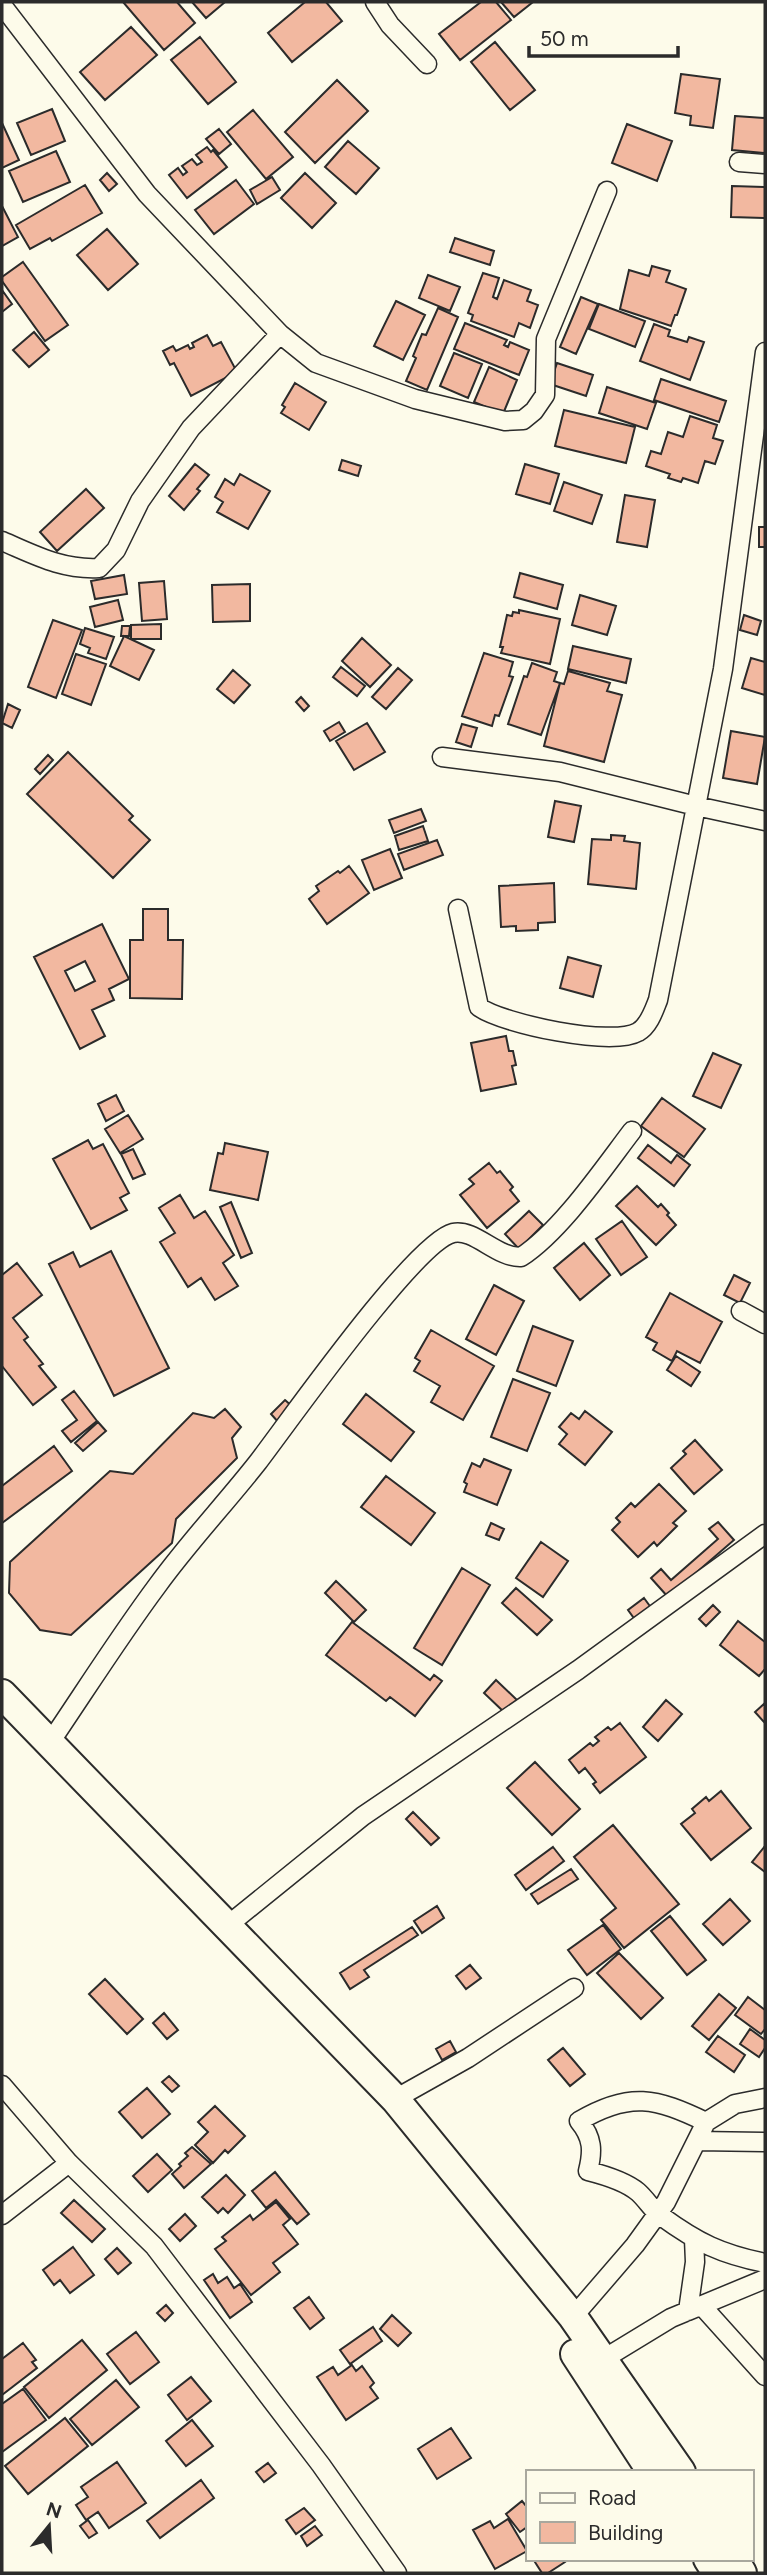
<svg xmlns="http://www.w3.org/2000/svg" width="767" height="2575" viewBox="0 0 767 2575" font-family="Figtree,sans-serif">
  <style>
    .building { fill: #f2b8a0; stroke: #2b2b2b; stroke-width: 2; fill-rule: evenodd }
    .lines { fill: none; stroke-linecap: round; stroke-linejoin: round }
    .minor-casing { stroke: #2b2b2b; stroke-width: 21 }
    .primary-casing { stroke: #2b2b2b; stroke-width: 32 }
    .minor { stroke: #fdfbea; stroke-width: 18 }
    .primary { stroke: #fdfbea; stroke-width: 28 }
  </style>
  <rect width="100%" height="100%" fill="#fdfbea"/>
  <path class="building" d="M123,2H177L195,23L164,50Z
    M192,2H225L206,18Z
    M305,2H326L342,21L292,62L268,33Z
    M481,2H496L511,20L460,60L439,34Z
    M501,2H533L514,17Z
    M131,27L157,55L105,100L80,72Z
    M200,37L236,82L208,104L171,60Z
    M495,42L535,90L510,110L471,62Z
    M681,74L720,79L713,128L690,125L691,116L675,113Z
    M337,80L368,111L315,163L285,132Z
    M52,109L65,141L31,155L17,123Z
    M253,110L293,157L266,179L227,132Z
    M735,116L765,118V153L732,150Z
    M2,123L19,160L2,168Z
    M627,124L672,141L657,181L612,163Z
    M219,129L231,144L219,154L206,139Z
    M348,141L379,168L356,194L325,167Z
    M207,147L211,152L213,150L227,167L187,198L169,175L178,168L183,175L187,172L182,166L192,159L197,165L202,162L196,155Z
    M56,151L70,182L23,202L9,171Z
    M107,173L117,184L109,191L100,180Z
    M305,173L336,203L312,228L281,198Z
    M272,177L280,190L257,204L250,190Z
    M236,180L254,204L214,234L195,210Z
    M85,185L102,213L52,241L50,238L30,249L16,225Z
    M732,186L765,187V218L731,217Z
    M2,206L18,237L2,246Z
    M107,229L138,264L108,290L77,255Z
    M455,238L494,251L490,265L450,252Z
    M23,262L68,325L45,341L2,281V277Z
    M652,266L670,271L666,282L686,289L677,315H675L671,326L620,309L629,270L649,276Z
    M483,273L499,278L493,297L497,299L504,280L531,290L527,301L538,305L530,328L519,323L514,337L471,321L473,315L468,313Z
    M428,275L460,287L450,311L419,298Z
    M2,290L12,304L2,312Z
    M581,297L598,304L576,354L560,347Z
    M396,301L425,315L403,360L374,346Z
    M599,304L645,321L635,347L589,329Z
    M438,308L458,317L427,390L406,381L416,358L413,356L422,334L426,335Z
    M465,323L507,340L504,345L508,347L510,342L529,350L519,375L454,349Z
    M654,324L670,330L668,336L687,342L689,337L704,342L690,380L640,361Z
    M34,332L49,350L29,367L13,350Z
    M207,335L213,346L221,342L237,372L191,396L174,363L170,365L163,351L173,346L176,351L188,345L190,349L194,347L192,343Z
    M454,353L482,364L468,398L440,386Z
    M557,363L593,375L586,396L550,384Z
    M489,367L517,380L503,414L474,402Z
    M661,379L726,401L719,422L654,400Z
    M295,383L326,402L309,430L281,413L285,407L282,405Z
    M607,387L656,403L647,429L599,413Z
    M564,410L635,427L626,463L555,446Z
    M690,416L717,425L713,438L723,441L715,464L705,461L698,483L683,478L681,482L668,478L670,474L646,466L651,451L661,454L668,432L683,437Z
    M342,460L361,466L358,476L339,470Z
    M195,464L209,475L197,489L200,491L184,510L169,496Z
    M525,464L559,474L550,504L516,494Z
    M240,474L270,491L248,529L217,512L223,502L215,497L225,479L234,485Z
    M564,482L602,495L592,524L554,511Z
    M86,489L104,508L57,551L40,532Z
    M625,495L655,500L647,547L617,542Z
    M759,527H765V547H759Z
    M520,573L563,585L557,609L514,597Z
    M124,575L127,594L95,599L91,581Z
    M164,581L167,619L142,621L139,583Z
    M250,584V621L213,622L212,585Z
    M580,595L616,606L607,635L572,625Z
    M118,600L123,620L95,627L90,607Z
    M519,610L560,619L550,664L501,653L503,647H500L507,615L512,616L513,612L519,613Z
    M744,615L761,621L757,635L740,630Z
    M53,620L82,630L56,698L28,687Z
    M161,624V639H131V625Z
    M122,626H130L129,636H121Z
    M85,628L114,637L106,659L88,653L90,648L80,644Z
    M124,636L154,650L139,680L110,666Z
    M362,638L391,665L370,687L342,661Z
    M573,646L631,659L626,683L568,669Z
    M484,653L513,662L509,676L513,677L499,716L495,715L492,726L462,716Z
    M76,654L106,664L91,705L62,694Z
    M751,658L765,662V695L742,688Z
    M532,663L557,672L554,681L560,683L541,735L508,724L524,676L527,677Z
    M341,667L365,686L357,696L333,677Z
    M398,668L412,680L386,709L372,697Z
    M233,670L250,685L234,703L217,689Z
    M568,671L610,683L607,691L622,695L604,762L544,746L560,683L564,684Z
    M301,697L309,706L304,711L296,702Z
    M8,704L20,710L12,728L2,723Z
    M339,722L345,732L330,741L324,731Z
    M367,723L385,752L354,770L336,741Z
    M462,724L477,728L471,747L456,742Z
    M731,731L765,737L757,784L723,778Z
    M68,752L133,816L129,820L150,840L113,878L27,794Z
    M48,755L53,760L40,774L35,769Z
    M555,801L581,806L574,842L548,837Z
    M421,809L426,821L394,833L389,820Z
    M423,826L428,841L399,850L395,836Z
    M611,835L625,836L624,841L640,843L636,889L588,884L592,839L611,840Z
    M437,840L443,855L404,870L398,854Z
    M390,849L402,878L374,890L362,860Z
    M349,866L369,893L327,924L309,899L319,891L316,886L338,871L340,873Z
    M554,883L555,922L538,923V930L516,931V926L501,927L499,886Z
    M143,909H168V940H183L182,999L130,998V940H143Z
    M102,924L129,979L109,989L114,1000L92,1010L105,1036L80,1049L34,957ZM85,961L95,981L75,991L65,971Z
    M568,957L601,966L593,997L560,988Z
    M506,1036L509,1051H513L516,1065L512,1066L516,1084L481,1091L471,1043Z
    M713,1053L741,1065L721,1108L693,1096Z
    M116,1095L124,1111L106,1121L98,1104Z
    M662,1098L705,1129L684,1157L641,1126Z
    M128,1115L143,1139L120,1153L105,1129Z
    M88,1140L93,1149L103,1144L129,1193L120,1198L127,1210L91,1229L53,1159Z
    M225,1143L268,1152L258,1200L210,1190L218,1153L223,1154Z
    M648,1145L671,1163L677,1155L690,1165L674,1186L638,1158Z
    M133,1149L145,1174L133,1179L121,1154Z
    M489,1163L497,1173L500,1171L513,1187L510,1190L519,1201L487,1228L460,1195L474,1184L469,1179Z
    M637,1186L658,1207L661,1204L669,1213L667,1215L676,1225L656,1245L616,1206Z
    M180,1195L194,1218L205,1211L234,1255L223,1263L238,1286L215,1300L201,1278L188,1287L160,1242L175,1233L159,1208Z
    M231,1202L252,1253L241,1258L220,1207Z
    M529,1211L543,1225L519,1249L505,1234Z
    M622,1221L647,1257L621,1275L596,1239Z
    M584,1243L610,1275L580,1300L554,1268Z
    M111,1251L169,1368L114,1396L49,1264L73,1252L80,1267Z
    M17,1263L42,1295L13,1318L28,1337L24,1340L43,1364L39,1366L56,1387L33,1405L2,1366V1275Z
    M734,1275L750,1283L740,1303L724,1295Z
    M494,1285L524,1301L496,1355L466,1339Z
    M670,1293L722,1322L700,1363L677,1351L672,1361L653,1350L657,1343L646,1337Z
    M533,1326L573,1341L556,1386L517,1371Z
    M431,1330L494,1366L463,1420L431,1402L440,1386L414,1371L420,1361L415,1358Z
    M676,1356L700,1372L691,1386L667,1370Z
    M513,1379L550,1393L527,1451L491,1437Z
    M74,1391L97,1421L71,1442L62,1431L77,1420L62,1400Z
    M366,1394L414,1432L391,1461L343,1424Z
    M285,1400L294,1408L279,1423L271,1414Z
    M225,1409L241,1427L232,1438L237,1458L176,1519L172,1543L71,1635L40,1630L9,1593L10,1562L110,1471L133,1474L193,1413L214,1418Z
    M585,1411L612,1432L585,1465L559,1444L567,1434L559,1427L571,1413L579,1419Z
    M98,1422L106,1431L83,1451L75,1443Z
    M695,1440L722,1470L694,1494L671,1468L686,1454L683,1451Z
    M54,1446L72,1471L2,1523V1486Z
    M484,1459L511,1470L497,1505L464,1492L467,1484L464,1482L472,1463L480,1467Z
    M386,1476L435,1513L411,1545L361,1507Z
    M659,1484L686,1511L673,1523L677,1526L657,1546L654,1542L638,1557L612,1530L620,1522L616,1518L631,1503L635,1507Z
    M718,1522L734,1540L668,1597L651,1578L661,1569L671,1580L718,1539L709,1529Z
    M491,1523L504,1529L499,1540L486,1535Z
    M541,1542L568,1561L543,1597L516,1578Z
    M462,1568L490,1585L442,1665L414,1648Z
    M336,1581L366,1610L354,1622L325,1593Z
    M516,1588L552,1620L537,1635L502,1603Z
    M644,1598L652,1609L636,1621L628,1610Z
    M713,1605L720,1612L706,1626L699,1619Z
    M738,1621L765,1642V1669L759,1676L720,1645Z
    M352,1622L430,1680L434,1675L442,1681L415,1716L390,1697L386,1701L326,1655Z
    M496,1680L517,1700L505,1713L484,1693Z
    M666,1700L682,1714L658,1741L643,1727Z
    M765,1703V1723L755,1712Z
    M620,1723L646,1757L600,1793L593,1784L596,1782L585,1768L579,1773L569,1760L590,1743L593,1746L599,1741L595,1737L608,1727L611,1730Z
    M535,1762L580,1809L552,1835L507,1788Z
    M721,1791L751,1828L711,1860L681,1824L695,1813L692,1809L706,1797L709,1801Z
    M413,1812L439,1838L431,1845L406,1819Z
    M613,1825L679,1904L624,1948L601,1920L616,1908L574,1857Z
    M765,1846V1872L752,1862Z
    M553,1847L564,1861L526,1890L515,1875Z
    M571,1869L578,1879L538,1904L531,1894Z
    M730,1899L750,1921L723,1945L703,1924Z
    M437,1906L444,1918L422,1933L414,1921Z
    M670,1916L706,1960L687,1975L651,1931Z
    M603,1925L621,1949L587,1975L568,1950Z
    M412,1927L418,1935L364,1970L369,1977L350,1989L340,1973Z
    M619,1953L663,1998L641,2019L597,1973Z
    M470,1965L481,1978L466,1989L456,1976Z
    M105,1979L143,2019L127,2034L89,1994Z
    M719,1994L736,2008L709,2040L692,2026Z
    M748,1997L765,2010V2029L761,2034L735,2015Z
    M164,2013L178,2030L167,2039L153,2023Z
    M750,2029L765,2040V2048L759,2057L740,2044Z
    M718,2036L745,2055L734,2072L706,2052Z
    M450,2041L456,2052L442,2060L436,2049Z
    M563,2048L585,2074L570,2086L548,2060Z
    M169,2076L179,2086L172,2092L162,2082Z
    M147,2088L170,2114L142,2138L119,2112Z
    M215,2106L245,2136L228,2153L225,2150L213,2163L195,2145L208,2132L198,2122Z
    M192,2147L211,2164L184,2188L172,2174L181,2166L179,2164L188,2156L185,2153Z
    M157,2154L172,2170L148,2192L133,2176Z
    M275,2172L309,2214L297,2224L276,2200L266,2208L252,2191Z
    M226,2175L245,2195L228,2213L223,2208L218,2213L202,2197Z
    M74,2200L105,2229L92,2242L61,2213Z
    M276,2202L290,2219L283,2225L298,2244L273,2263L280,2272L251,2295L215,2249L226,2241L222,2237L250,2215L253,2220Z
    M185,2214L196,2226L180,2241L169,2229Z
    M73,2247L94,2275L70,2293L60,2280L54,2285L43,2270Z
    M117,2248L131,2263L118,2274L105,2259Z
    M213,2274L218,2283L227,2277L234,2288L240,2284L252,2302L230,2318L204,2280Z
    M309,2297L324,2318L310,2329L294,2308Z
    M166,2305L173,2313L165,2321L157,2313Z
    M392,2315L411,2333L398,2346L380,2329Z
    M373,2327L382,2341L350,2364L340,2350Z
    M136,2332L159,2362L130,2384L107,2354Z
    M82,2340L107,2370L49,2418L24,2387Z
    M23,2343L36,2360L32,2362L37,2368L2,2395V2359Z
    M352,2365L356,2371L362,2366L374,2383L370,2387L378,2398L346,2420L317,2377L333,2367L338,2375Z
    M191,2377L211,2401L187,2420L168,2395Z
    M116,2380L139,2407L92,2445L70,2419Z
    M23,2389L46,2420L2,2452V2404Z
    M65,2418L88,2446L28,2494L5,2466Z
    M192,2420L213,2446L186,2466L166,2441Z
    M451,2428L471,2458L437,2479L418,2449Z
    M117,2462L146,2503L109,2528L98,2512L86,2520L76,2505L88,2497L81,2487Z
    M268,2463L276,2473L264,2482L256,2472Z
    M201,2480L214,2498L160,2538L147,2521Z
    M522,2501L527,2507V2527L520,2532L506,2514Z
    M304,2508L315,2520L296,2534L286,2520Z
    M508,2519L527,2551L495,2569L473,2530L490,2521L494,2528Z
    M88,2520L97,2533L89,2538L80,2526Z
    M315,2526L322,2535L307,2546L301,2536Z
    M533,2559H563L565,2562L548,2573H542Z"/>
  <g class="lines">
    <g class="minor-casing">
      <path id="minor" d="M375,2L390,25L427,64
        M2,5L147,194L280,334L316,363L415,399L505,421L523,420L534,411L545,395L546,339L607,191
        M739,162L765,164
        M2,541C35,555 62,570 99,568L116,550L140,501L191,428L280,334
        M442,757L560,772L696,806L765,821
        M458,909L479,1007C503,1024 612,1047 638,1032C649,1026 654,1010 658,1000L723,669L765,352
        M741,1311L765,1324
        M49,1744C85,1691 119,1637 157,1586C188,1543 225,1504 258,1462C288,1423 415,1242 453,1233C474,1228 497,1258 521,1257C561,1231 603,1169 632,1131
        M227,1926L363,1816L578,1670L765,1534
        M2,2085L69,2163L154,2246L321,2465L397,2573
        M395,2099L468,2058L574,1988
        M706,2122C656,2098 630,2091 579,2121C593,2138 593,2151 588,2171C604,2175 626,2182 638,2192C647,2200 652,2210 661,2216C698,2243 721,2254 765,2263
        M697,2141L765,2142
        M2,2215L69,2163
        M702,2306L765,2376
        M688,2311L695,2262L694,2239
        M573,2317L635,2245L666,2202L706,2122L735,2104L765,2098
        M602,2360L671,2318L765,2279"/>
    </g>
    <g class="primary-casing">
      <path id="primary" d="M2,1694L395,2099L573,2317L681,2472
        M575,2354L652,2472
        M708,2559L717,2573
        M734,2559L742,2573"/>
    </g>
    <use href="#minor" class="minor"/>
    <use href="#primary" class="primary"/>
  </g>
  <rect width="767" height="2575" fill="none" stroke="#2b2b2b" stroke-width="7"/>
  <rect x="526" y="2470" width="228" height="91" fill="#fdfbea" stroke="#a9a89e" stroke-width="2"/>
  <rect x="540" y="2493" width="35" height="10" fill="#fdfbea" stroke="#a9a89e" stroke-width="2"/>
  <text x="588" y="2505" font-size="21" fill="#2b2b2b">Road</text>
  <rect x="540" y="2522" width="35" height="21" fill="#f2b8a0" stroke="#a9a89e" stroke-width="2"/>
  <text x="588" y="2540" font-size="21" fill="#2b2b2b">Building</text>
  <g transform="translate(49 2526) rotate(18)" stroke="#fdfbea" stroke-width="5" paint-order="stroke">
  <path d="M0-5L12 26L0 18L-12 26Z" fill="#2b2b2b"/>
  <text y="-10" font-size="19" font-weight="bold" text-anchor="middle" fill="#2b2b2b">N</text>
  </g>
  <path d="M529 46v10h149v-10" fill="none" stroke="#2b2b2b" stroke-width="3.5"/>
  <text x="540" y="46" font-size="21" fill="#2b2b2b" stroke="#fdfbea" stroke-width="5" paint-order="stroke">50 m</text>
</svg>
